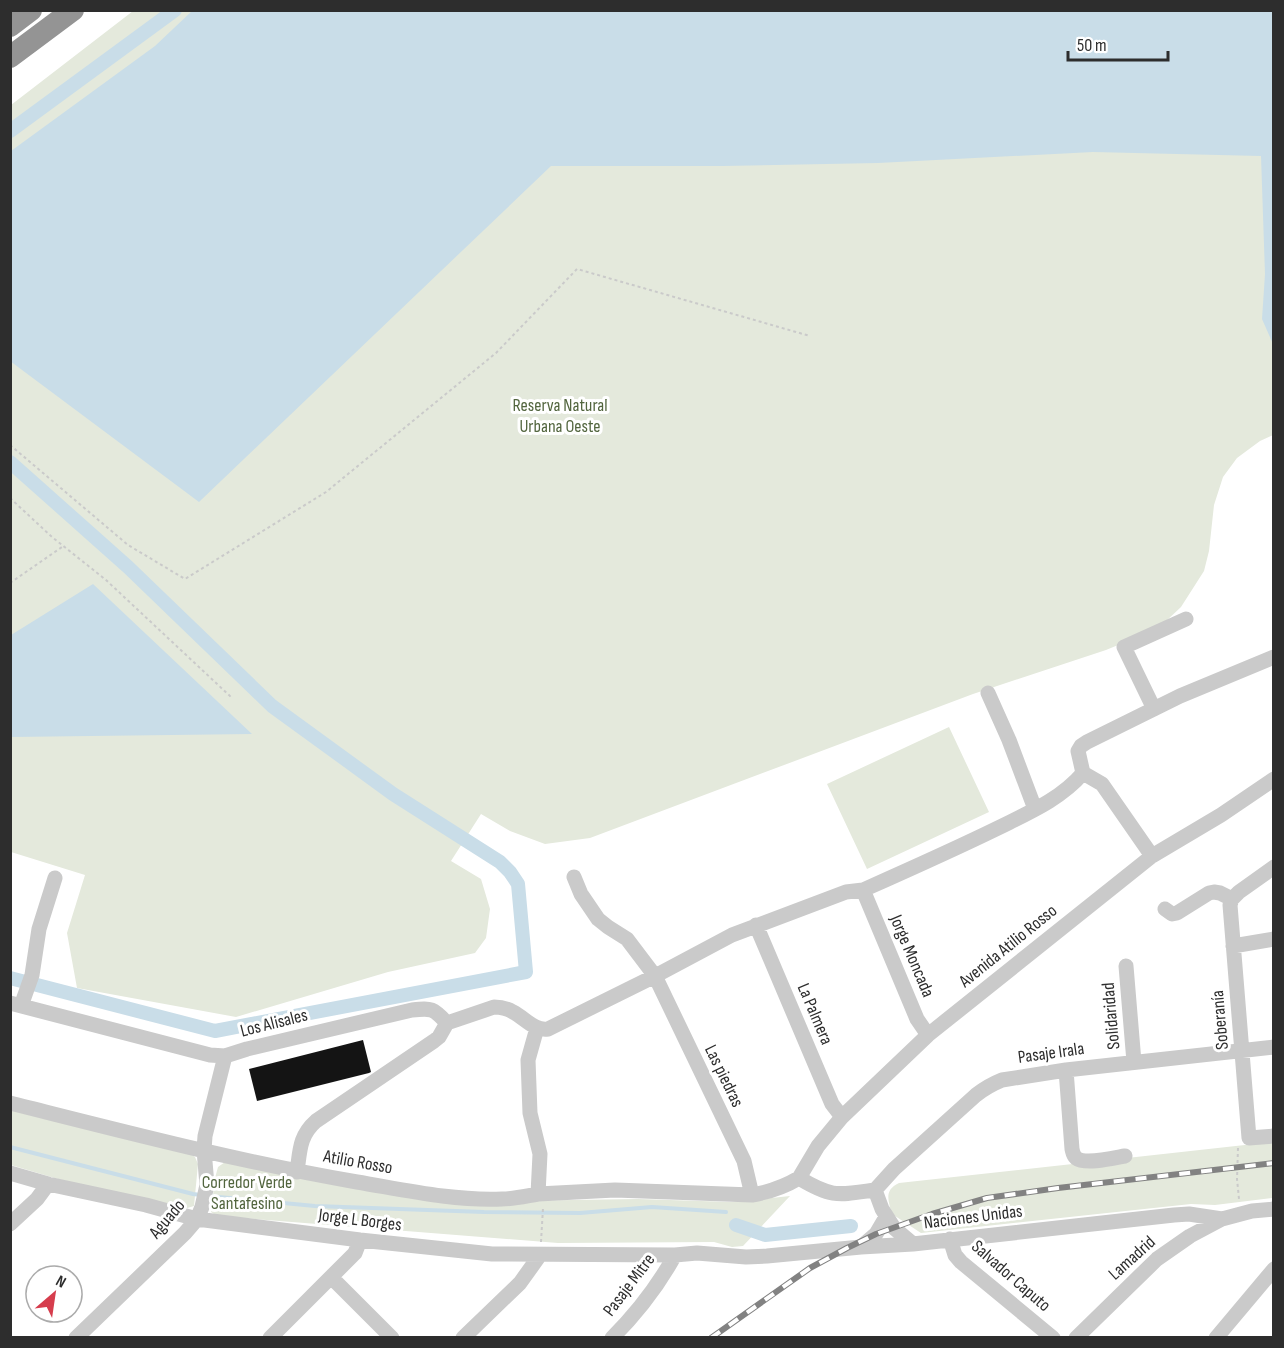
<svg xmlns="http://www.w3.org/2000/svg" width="1284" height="1348" viewBox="0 0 1284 1348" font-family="'Sofia Sans Condensed',sans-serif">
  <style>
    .green { fill: #e4e9dc }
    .water { fill: #c9dde8 }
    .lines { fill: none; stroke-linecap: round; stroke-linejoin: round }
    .stream { stroke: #c9dde8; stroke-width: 4 }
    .canal { stroke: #c9dde8; stroke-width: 14 }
    .building { fill: #141414 }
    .path { stroke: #cacaca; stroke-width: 2; stroke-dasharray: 3 3; stroke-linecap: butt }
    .minor { stroke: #cacaca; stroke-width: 15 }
    .highway { stroke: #949494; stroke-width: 22 }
    .rail-casing { stroke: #828282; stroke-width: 6 }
    .rail { stroke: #fff; stroke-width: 4; stroke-dasharray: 11; stroke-linecap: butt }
    .labels { text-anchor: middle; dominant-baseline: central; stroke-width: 6; stroke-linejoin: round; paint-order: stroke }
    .park-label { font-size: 18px; fill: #52653e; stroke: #fff }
    .street-label { font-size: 18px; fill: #2d2d2d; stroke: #fff }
  </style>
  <rect width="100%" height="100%" fill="#fff"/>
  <path class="green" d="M133,11H1273V435L1260,441L1237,458L1223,477L1214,505L1209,551L1204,571L1181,607L1164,623L1140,636L1106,650L973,694L590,838L545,844L510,831L481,814L451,861L481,879L490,909L486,938L475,953L388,972L236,1017L77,988L67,933L85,875L11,852V105Z
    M949,727L989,812L867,869L827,784Z
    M10,1107L188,1152L195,1157L198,1164L194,1206L184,1209L58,1179L11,1165Z
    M1273,1142V1198L1215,1205L1191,1204L921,1233L892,1214C888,1200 884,1190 899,1183Z
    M225,1162L439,1202L638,1199L732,1202L790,1196L743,1246L732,1247L714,1242L558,1243L217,1216L211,1212L215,1178L218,1167Z"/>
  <path class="water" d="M192,11H1273V344L1262,319L1265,274L1261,156L1093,152L878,163L723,166H551L199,502L10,361L11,151L155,46Z
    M93,584L252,734L11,737V635Z"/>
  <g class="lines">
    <path class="stream" d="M10,1147L193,1194L201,1195
      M208,1196L315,1206L484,1212L580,1213L652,1207L726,1212"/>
    <path class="canal" d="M10,131L175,10
      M10,462L128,567L272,706L393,794L500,862L510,872L518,884L526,972L215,1031L10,978
      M736,1225L765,1235L851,1226"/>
  </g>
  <path class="building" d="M363,1040L371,1072L369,1073L257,1101L249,1069Z"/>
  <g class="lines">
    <path class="path" d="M10,445L128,545L185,579L326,492L496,353L577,269L810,336
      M10,498L52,537L106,580L231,697
      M10,583L62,547
      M1238,1148L1237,1179L1239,1199
      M541,1242L543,1208"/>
    <path class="minor" d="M988,693L1009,740L1035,809
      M1154,709L1124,647L1186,619
      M1083,773L1078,751L1081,746L1087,742L1180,696L1274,657
      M1083,773L1102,784L1152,856
      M574,877L581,894L598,919L608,927L627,939L655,976L744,1161L752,1195
      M863,890L917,1019L928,1035
      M1232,899L1230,905L1249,1138L1274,1136
      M1232,899L1239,892L1274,867
      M1165,909L1172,914L1177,913L1209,893L1214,892L1220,893L1232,899
      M756,925L832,1104L842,1117
      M1233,946L1274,939
      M1126,966L1134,1062
      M10,1003L210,1055L225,1056L247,1049L412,1010C432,1008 433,1008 447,1023L494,1007C501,1007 507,1008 513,1012C525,1018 534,1031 548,1029L655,976L732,935L846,892L863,890C908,870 953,850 998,828C1028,813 1061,799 1083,773
      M21,1006L32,975L39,929L55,878
      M1066,1070L1072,1149C1073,1153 1073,1155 1076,1158C1085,1165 1114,1158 1125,1156
      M10,1103C126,1132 240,1162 357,1182C405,1190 453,1201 502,1199C514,1199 526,1196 538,1194L540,1154L530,1113L528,1060L537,1028
      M297,1172C300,1151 299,1136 316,1121L434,1041L439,1037L447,1023
      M10,1173L48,1184L146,1205L197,1219L360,1240L492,1254L675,1255L697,1253L746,1257L767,1256L861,1247L913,1244L1174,1215L1189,1214L1222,1219L1252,1211L1274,1209
      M799,1178L818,1146L842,1117L928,1035L1152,856L1221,815L1274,779
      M799,1178C832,1198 838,1195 875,1190
      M875,1190L894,1169L976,1095C985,1088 992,1084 1002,1080L1066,1070L1274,1047
      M875,1190L882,1209L894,1228L913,1244
      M538,1194L615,1190L752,1195C769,1192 784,1187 799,1178
      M10,1224L37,1199L48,1184
      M950,1239L955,1255L961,1262L1053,1338
      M861,1247L876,1234L886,1217
      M331,1277L392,1338
      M76,1338L185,1233L197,1219L202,1207L207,1185L204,1150L205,1136L225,1056
      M270,1338L355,1253L360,1240
      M463,1338L520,1283L540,1255
      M612,1338C637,1313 658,1286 675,1255
      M1076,1338L1157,1259L1190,1236L1222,1219
      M1216,1338L1274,1269"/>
    <path class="highway" d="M10,26L31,10
      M10,57L73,10"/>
    <g class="rail-casing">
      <path id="rail" d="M711,1338L810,1268L847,1248L876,1234L932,1214L987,1198L1058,1188L1274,1163"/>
    </g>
    <use href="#rail" class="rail"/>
  </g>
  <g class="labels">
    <g class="park-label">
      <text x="560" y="405">Reserva Natural<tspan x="560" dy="21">Urbana Oeste</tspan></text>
      <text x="247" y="1182">Corredor Verde<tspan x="247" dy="21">Santafesino</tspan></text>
    </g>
    <g class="street-label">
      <text transform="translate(1008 946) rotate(-39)">Avenida Atilio Rosso</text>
      <text transform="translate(912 956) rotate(67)">Jorge Moncada</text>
      <text transform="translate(815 1014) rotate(67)">La Palmera</text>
      <text transform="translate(1111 1016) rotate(-95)">Solidaridad</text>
      <text transform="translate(1220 1020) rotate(-95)">Soberanía</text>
      <text transform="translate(274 1023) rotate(-14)">Los Alisales</text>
      <text transform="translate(1051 1053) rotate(-8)">Pasaje Irala</text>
      <text transform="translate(724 1076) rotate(64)">Las piedras</text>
      <text transform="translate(358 1162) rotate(10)">Atilio Rosso</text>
      <text transform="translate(973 1217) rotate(-7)">Naciones Unidas</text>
      <text transform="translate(167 1219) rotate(-50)">Aguado</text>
      <text transform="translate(360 1220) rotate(7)">Jorge L Borges</text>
      <text transform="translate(1132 1258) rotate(-42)">Lamadrid</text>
      <text transform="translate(1011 1276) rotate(41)">Salvador Caputo</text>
      <text transform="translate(629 1285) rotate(-53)">Pasaje Mitre</text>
    </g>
  </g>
  <rect width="1284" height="1348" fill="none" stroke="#2d2d2d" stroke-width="24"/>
  <g transform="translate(54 1294) rotate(29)"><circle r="28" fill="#ffffff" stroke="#ababab" stroke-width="1.5"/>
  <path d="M0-4.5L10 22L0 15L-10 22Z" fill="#d63d4d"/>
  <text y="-9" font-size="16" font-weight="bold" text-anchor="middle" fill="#2d2d2d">N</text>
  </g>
  <path d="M1068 51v9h100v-9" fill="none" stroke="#2d2d2d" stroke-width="3"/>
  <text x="1077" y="51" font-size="18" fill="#2d2d2d" stroke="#ffffff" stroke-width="4.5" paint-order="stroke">50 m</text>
</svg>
